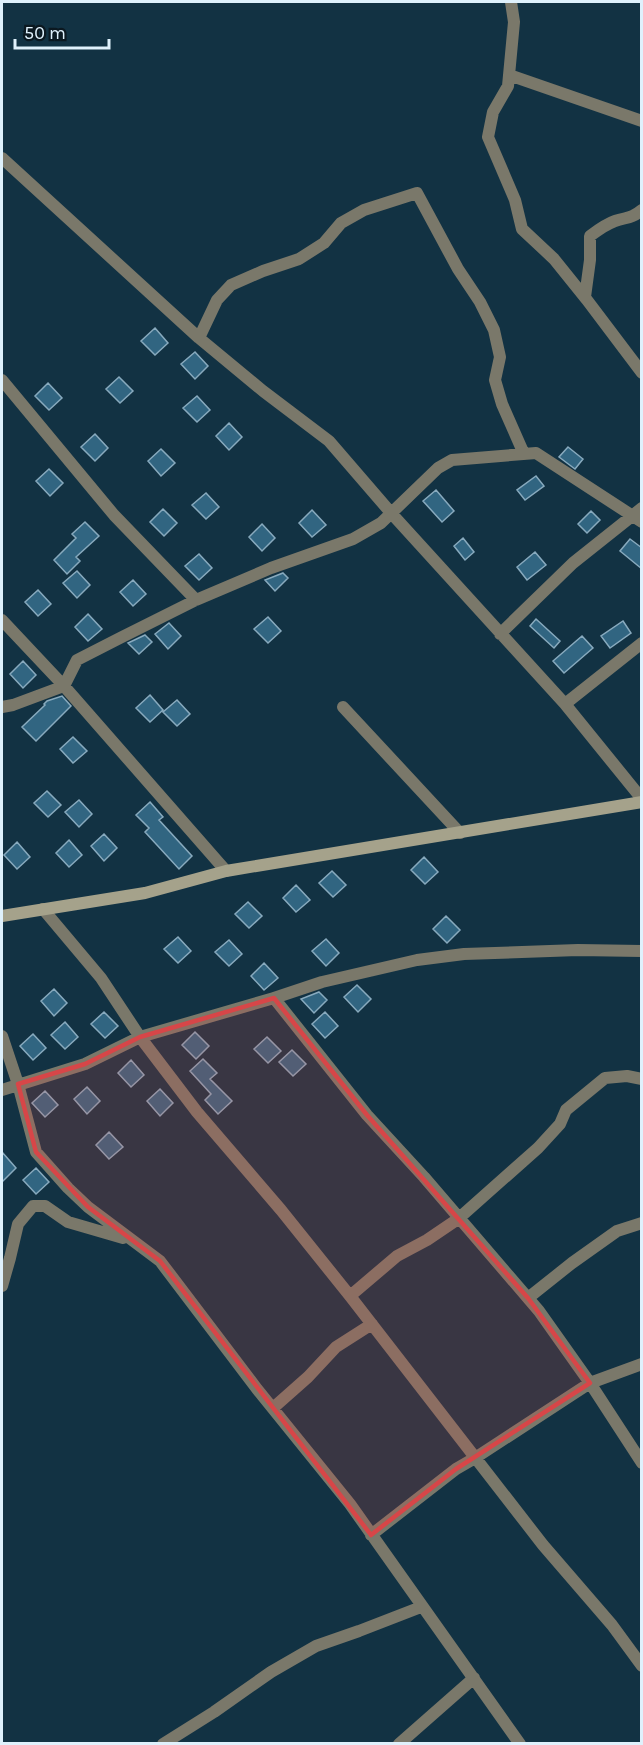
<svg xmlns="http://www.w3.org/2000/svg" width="643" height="1745" viewBox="0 0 643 1745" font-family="Karla,sans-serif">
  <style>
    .building { fill: #316581; stroke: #88aabe; stroke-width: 1.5 }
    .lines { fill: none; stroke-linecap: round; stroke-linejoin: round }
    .street { stroke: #7a786a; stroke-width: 12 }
    .secondary { stroke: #a5a28b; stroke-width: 12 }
    .marked { fill: #d74648; fill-opacity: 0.2; stroke: #d74648; stroke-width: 4.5; stroke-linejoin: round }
  </style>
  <rect width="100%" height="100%" fill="#123243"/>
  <path class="building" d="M155,328L168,343L155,355L141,341Z
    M195,352L208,366L195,379L181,364Z
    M119,377L133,391L120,403L106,389Z
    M48,383L62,398L49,410L35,396Z
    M197,396L210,410L197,422L183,408Z
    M229,423L242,437L229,450L216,436Z
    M95,434L108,448L95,461L81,447Z
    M568,447L583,459L575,469L559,457Z
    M161,449L175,463L161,476L148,461Z
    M49,469L63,483L50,496L36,481Z
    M536,476L544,486L525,500L517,490Z
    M436,490L454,511L442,522L423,501Z
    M206,493L219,507L206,519L192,505Z
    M163,509L177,523L164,536L150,522Z
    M312,510L326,525L312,537L299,523Z
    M591,511L600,520L587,533L578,524Z
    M85,522L99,536L76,557L80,561L67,574L54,560L76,538L72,534Z
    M262,524L275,538L262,551L249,537Z
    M463,538L474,552L465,560L454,546Z
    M630,539L642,548V569L620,551Z
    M535,552L546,565L527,580L517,567Z
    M199,554L212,568L199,580L185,566Z
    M77,571L90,585L77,598L63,583Z
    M283,573L288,578L275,591L265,580Z
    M133,580L146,594L133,606L120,592Z
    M38,590L51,604L38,616L25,602Z
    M88,614L102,629L88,641L75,627Z
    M268,617L281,631L268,643L254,629Z
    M536,619L560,641L554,648L530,626Z
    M623,621L631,633L610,648L601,636Z
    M169,623L181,636L168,649L155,634Z
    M145,635L152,642L139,654L128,643Z
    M582,636L593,648L564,673L553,661Z
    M23,661L36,675L23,688L10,674Z
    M150,695L163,710L150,722L136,708Z
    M62,696L71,706L36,741L22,727L45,705L44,704L47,701Z
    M177,700L190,714L177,726L163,712Z
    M73,737L87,751L73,763L60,749Z
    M47,791L61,805L48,817L34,803Z
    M79,800L92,814L79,827L65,812Z
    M150,802L163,817L159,820L192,856L179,869L145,832L149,828L136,815Z
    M104,834L117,848L104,861L91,846Z
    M69,840L82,855L69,867L56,853Z
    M17,842L30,857L17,869L4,855Z
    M424,857L438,872L425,884L411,870Z
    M332,871L346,885L333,897L319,883Z
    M296,885L310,900L296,912L283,898Z
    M248,902L262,916L249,928L235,914Z
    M446,916L460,930L447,943L433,929Z
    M178,937L191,951L178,963L164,949Z
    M326,939L339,953L326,966L312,951Z
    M229,940L242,954L229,966L215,952Z
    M264,963L278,978L264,990L251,976Z
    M357,985L371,999L358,1012L344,997Z
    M54,989L67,1003L54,1016L41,1001Z
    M319,992L327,1000L314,1013L301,999Z
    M104,1012L118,1026L105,1038L91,1024Z
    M325,1012L338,1026L325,1038L312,1024Z
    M65,1022L78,1037L65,1049L51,1035Z
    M195,1032L209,1046L196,1059L182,1045Z
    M33,1034L46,1048L33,1060L20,1046Z
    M267,1037L281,1051L268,1063L254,1049Z
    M292,1050L306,1064L293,1076L279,1062Z
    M203,1059L217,1073L210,1079L232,1101L218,1114L205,1100L211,1094L190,1071Z
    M131,1060L144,1075L131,1087L118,1073Z
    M87,1087L100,1101L87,1114L74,1099Z
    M160,1089L173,1103L160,1116L147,1101Z
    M45,1091L58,1105L45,1117L32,1103Z
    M109,1132L123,1147L109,1159L96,1145Z
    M2,1152L16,1168L2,1182Z
    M36,1168L49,1182L36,1194L23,1180Z"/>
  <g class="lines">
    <path class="street" d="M511,2L514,22L508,86L493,112L488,137L515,200L522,229L554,259L587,300L642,373
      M509,75L642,121
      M2,158L199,338L263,391L329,441L392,514L565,704L642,799
      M585,297L590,260V236C598,230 606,224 615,221C627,217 631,219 642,210
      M199,338L217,300L231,285L263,271L299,259L324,243L341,223L364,210L417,193L458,269L480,302L494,330L500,357L495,380L502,404L524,454
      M2,380L114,515L196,600
      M2,620L64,686L77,660L120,638L196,600L271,568L353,539L381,523L438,468L452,460L536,453L642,522
      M500,634L573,563L642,508
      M565,704L642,643
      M2,707L13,705L64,686L226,871
      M343,707L460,833
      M43,909L101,978L140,1037L197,1112L281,1210L350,1296L543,1545L612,1625L642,1666
      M274,998L367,1115L424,1177L539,1311L590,1383L642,1463
      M2,1036L18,1084L36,1152L68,1188L88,1207L160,1261L257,1389L350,1504L520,1744
      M2,1090L85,1064L140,1037L274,998L322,982L417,960L464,954L578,950L642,951
      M2,1286L10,1258L18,1224L33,1206H45L68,1222L123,1238
      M350,1296L397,1256L427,1240L458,1219L538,1148L560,1124L566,1110L605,1078L627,1076L642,1079
      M528,1298L572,1263L617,1231L642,1223
      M273,1408L308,1377L336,1347L372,1324
      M371,1535L456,1469L475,1458L590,1383L642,1364
      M163,1744L214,1712L271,1672L316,1646L359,1631L421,1607
      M399,1744L474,1678"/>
    <path class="secondary" d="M2,916L145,893L226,871L642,802"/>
  </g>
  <path class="marked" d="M274,998L367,1115L528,1298L590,1383L456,1469L371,1535L160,1261L88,1207L36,1152L18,1084L85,1064L140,1037Z"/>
  <rect width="643" height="1745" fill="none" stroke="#dff1fc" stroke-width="6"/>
  <path d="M15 39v9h94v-9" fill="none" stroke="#dff1fc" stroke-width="3"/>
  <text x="24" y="39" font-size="18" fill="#dff1fc" stroke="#0b1820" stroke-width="4.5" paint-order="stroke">50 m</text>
</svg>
